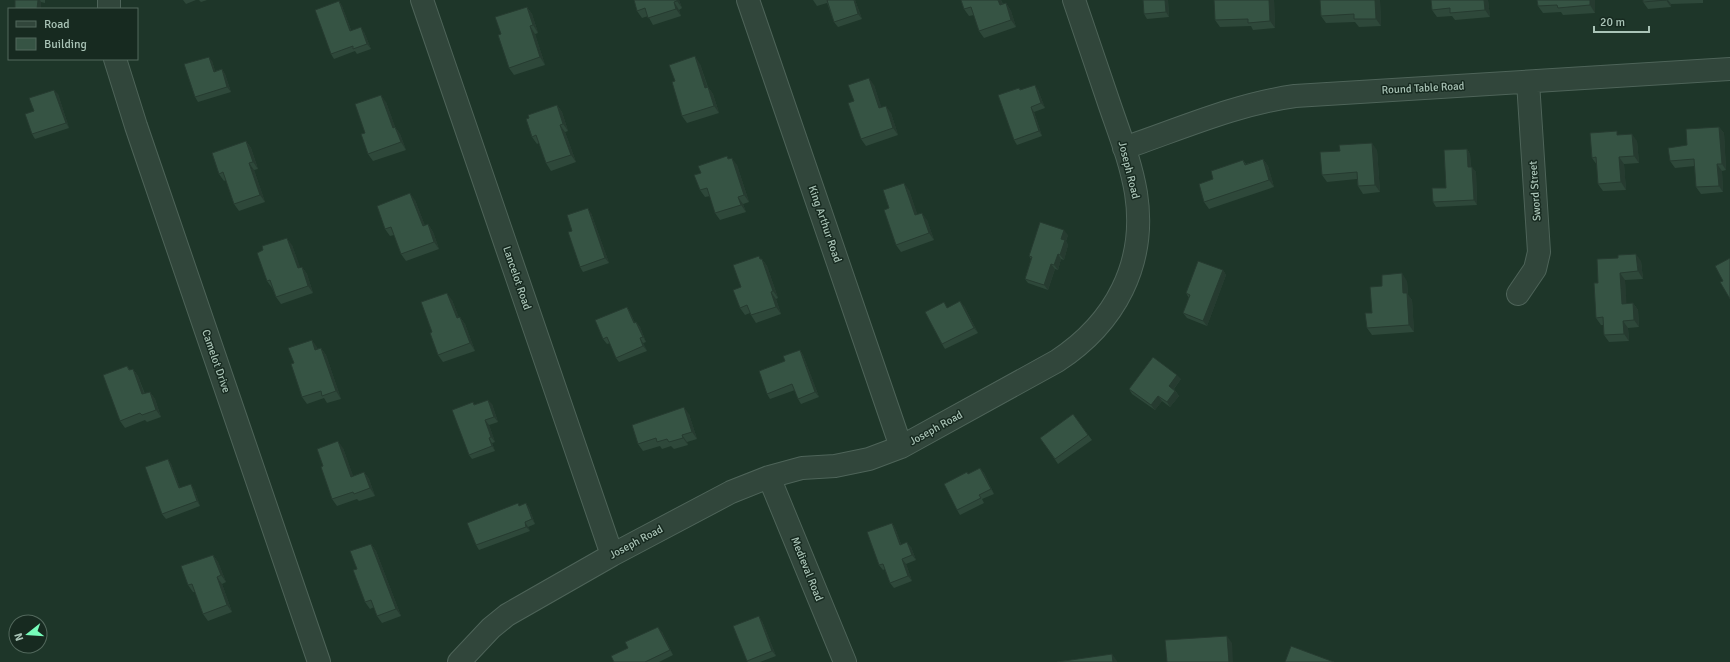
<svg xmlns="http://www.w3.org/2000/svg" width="1730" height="662" viewBox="0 0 1730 662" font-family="Signika,sans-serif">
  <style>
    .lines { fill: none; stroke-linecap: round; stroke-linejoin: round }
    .street-casing { stroke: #4e6459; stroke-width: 24 }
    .street { stroke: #31463b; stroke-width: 22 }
    .wall { fill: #2e483a }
    .shaded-wall { fill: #263b30 }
    .building { fill: #365444; stroke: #263b30 }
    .labels { text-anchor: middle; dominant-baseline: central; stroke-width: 3; stroke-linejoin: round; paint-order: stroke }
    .street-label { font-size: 11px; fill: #aac4b7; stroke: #172a20 }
  </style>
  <rect width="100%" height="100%" fill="#1e3629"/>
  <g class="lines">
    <g class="street-casing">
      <path id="street" d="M422,0L612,555
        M748,0L901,447
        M109,9V0
        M115,59L136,126L319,662
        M1124,148C1180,129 1236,104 1295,96L1730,69
        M1518,294L1535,269L1539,252L1528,82
        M769,477L845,662
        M459,662L491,628L507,615L612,555L731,492L769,477L802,468L835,466L869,459L901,447L1057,361C1115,323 1147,264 1136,193C1131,163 1120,135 1110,106C1098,71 1086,35 1074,0"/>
    </g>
    <use href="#street" class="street"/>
  </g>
  <path class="wall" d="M15,0H45V3L41,2V9H15Z
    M183,0H196L186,4Z
    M199,0H207L201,2Z
    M634,0H679L682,8L679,10L681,16L653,25L648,16L642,18L637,11Z
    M813,0H855L862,19L838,27L834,22L827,3L817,6Z
    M961,0H1001L1003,4L1006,3L1011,11L1016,27L984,38L979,31L974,15L969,16L964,9Z
    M1168,0L1169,17L1147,19L1144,14Z
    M1274,0L1275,28L1253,30L1251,26L1220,27L1215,20Z
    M1320,0H1380L1381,26L1359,27L1355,22L1326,23L1321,16Z
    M1431,0H1488L1490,17L1455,20L1452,16L1437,17L1432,10Z
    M1537,0H1595V13L1563,15L1561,12L1543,13L1538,6Z
    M1643,0H1703V3L1671,4V7L1648,9L1643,2Z
    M339,1L342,6L351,30L364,32L371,49L357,54L355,51L334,59L331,54Z
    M527,7L532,14L538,33L535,34L545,65L514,75L509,68Z
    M212,61L215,71L222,69L225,74L231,92L198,102L195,97Z
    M700,64L708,87L713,94L719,113L687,123L682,116L675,81Z
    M874,85L881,107L891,113L898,135L866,146L861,139L854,101Z
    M1019,88L1021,90H1038L1045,108L1034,112L1042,136L1017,145L1014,140Z
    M58,94L69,128L35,139L32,134L34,111Z
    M386,102L395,127L400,134L406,150L373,161L368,154L365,133Z
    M557,105L562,112L568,131L565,132L576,162L551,171L546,163L539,143L537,144L532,137Z
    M1719,127L1724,133L1726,170L1722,171L1723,192L1701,194L1696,187L1695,166L1675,168L1670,161L1687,145Z
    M1620,135L1637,141L1639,163L1624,164L1626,190L1603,191L1598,184L1597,165L1592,158Z
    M246,141L251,148L258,169L254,170L265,202L239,211L234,204L226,180L224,181L219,174Z
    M1467,149L1470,154L1471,167L1476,172L1477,205L1436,207L1433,202L1446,188Z
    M1377,150L1380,192L1363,194L1358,186L1357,179L1327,182L1322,175Z
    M727,156L729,159L737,165L749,202L743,204L746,212L720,220L715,213L710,196L705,197L700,190L701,173Z
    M1263,159L1268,166L1274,187L1209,209L1204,202L1213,179L1243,160L1246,164Z
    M909,190L917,214L927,220L934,240L901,252L896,245L889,208Z
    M415,200L425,226L428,224L433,232L439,249L406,261L401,254L394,235L390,236L385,229Z
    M591,213L609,263L583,272L580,267L572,231Z
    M1068,235L1066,241L1068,245L1064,260L1061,259L1058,270L1055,269L1048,290L1028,283L1025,279L1031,259L1029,256Z
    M292,245L300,268L302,267L307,274L313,293L281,304L276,297L272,288L267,281Z
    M1618,258L1641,261L1643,279L1625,280L1626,303H1633L1638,310L1639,327L1628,328L1629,341L1609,342L1604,335L1603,325H1601L1596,318L1598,283Z
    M761,259H762L767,266L778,298L776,299L781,314L756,323L751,315L750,313L745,315L740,308L741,287Z
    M1223,270L1226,275L1207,326L1187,318L1183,313L1189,298L1186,293Z
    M1407,281L1408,295L1412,300L1414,332L1372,335L1367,328L1382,286Z
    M452,300L459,318L460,317L465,324L475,351L443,362L438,355L432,332Z
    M964,306L978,333L945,349L942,344L948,308Z
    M627,307L630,312L635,323L636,322L640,327L646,342L643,343L647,351L619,362L616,358L610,343L607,344L603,339Z
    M317,347V349L321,348L326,355L341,399L327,403L324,398L307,404L302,397L294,363Z
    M800,350L803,355L819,397L801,404L798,399L795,390L770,399L767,394L785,361Z
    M127,366L130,370L133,369L138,376L145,394L150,392L155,399L161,417L147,422L145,420L125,428L120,421Z
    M1181,379L1174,389L1179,396L1170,407L1162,401L1155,410L1132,394L1129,389Z
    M473,402L474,404H492L498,422L489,425L495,442L492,443L495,451L472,459L469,455Z
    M689,414L697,439L687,442L688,445L674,449L671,446L662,449L660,446L643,451L638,444Z
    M1073,414L1092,440L1058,464L1040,438Z
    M343,448L353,476L364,472L369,479L375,496L359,501L357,499L337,506L332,499L323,466Z
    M168,459L171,464L180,488L194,489L200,506L166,519L162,514Z
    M980,468L984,473L994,494L982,499L984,503L960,515L957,510L968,474Z
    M526,503L529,508L535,524L528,527L530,531L479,550L476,545L520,506Z
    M892,523L895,528L901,544L911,547L916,560L906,564L912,581L894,588L890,583L885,569L883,570L879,565Z
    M371,544L376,551L401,616L382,623L377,616L374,607L370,609L365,602L357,569Z
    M213,555L218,562L226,582L222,584L232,612L208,621L203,614L195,592H193L188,585Z
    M762,621L776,656L760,662H748L747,661Z
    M662,632L673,655L659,662H614L628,648Z"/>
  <path class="shaded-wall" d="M38,0H40L41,2V9H37Z
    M677,0H679L682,8L677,1Z
    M854,0H855L862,19L858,14Z
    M998,0H1001L1005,12L1000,5Z
    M1165,0H1168L1169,17L1166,12Z
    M1269,0H1274L1275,28L1270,21Z
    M1375,0H1380L1381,26L1376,19Z
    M1484,0H1488L1490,17L1485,10Z
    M1590,0H1595V13L1590,5Z
    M1666,0H1668L1671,4V7Z
    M339,1L342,6L353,36L350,31Z
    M674,2L679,10L681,16L676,9Z
    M1006,3L1011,11L1016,27L1011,20Z
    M527,7L532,14L538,33L533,25Z
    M530,26L535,34L545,65L540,57Z
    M361,27L364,32L371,49L367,44Z
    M695,56L700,64L710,95L705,88Z
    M209,57L212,61L217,77L214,72Z
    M222,69L225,74L231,92L227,87Z
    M869,78L874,85L884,115L879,108Z
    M1035,85L1038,90L1045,108L1041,103Z
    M708,87L713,94L719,113L714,106Z
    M54,90L58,94L69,128L66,123Z
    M381,95L386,102L398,135L393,128Z
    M557,105L562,112L568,131L563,124Z
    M886,106L891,113L898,135L893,128Z
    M1031,107L1034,112L1042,136L1039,131Z
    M560,125L565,132L576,162L571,155Z
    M395,127L400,134L406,150L401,142Z
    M1719,127L1724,133L1726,170L1722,164Z
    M1632,134L1637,141L1639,163L1634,156Z
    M246,141L251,148L258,169L253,162Z
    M1372,143L1377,150L1380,192L1375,185Z
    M1467,149L1470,154L1471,172L1468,167Z
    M1619,157L1624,164L1626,190L1621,182Z
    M732,158L737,165L749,202L744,195Z
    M1263,159L1268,166L1274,187L1269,180Z
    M249,163L254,170L265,202L260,195Z
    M1717,164L1722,171L1723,192L1719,186Z
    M1472,167L1476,172L1477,205L1474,200Z
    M904,183L909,190L920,222L915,215Z
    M410,193L415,200L428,233L423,226Z
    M738,197L743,204L746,212L741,205Z
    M588,208L591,213L609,263L605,258Z
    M922,213L927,220L934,240L929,233Z
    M428,224L433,232L439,249L434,242Z
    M1064,230L1068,235L1066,241L1068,245L1064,260L1060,255L1061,239Z
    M287,238L292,245L303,275L298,268Z
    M1058,254L1061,259L1058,270L1054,265Z
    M1636,254L1641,261L1643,279L1638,271Z
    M759,256L764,262L762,259L767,266L778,298L773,291Z
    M1051,264L1055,269L1048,290L1044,285Z
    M302,267L307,274L313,293L308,286Z
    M1223,270L1226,275L1207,326L1203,321Z
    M1402,273L1407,281L1408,295L1412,300L1414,332L1409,325L1403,293Z
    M1620,273L1625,280L1627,311L1622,304Z
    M771,292L776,299L781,314L776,307Z
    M447,293L452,300L462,326L457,318Z
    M960,301L964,306L978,333L974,328Z
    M1633,303L1638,310L1639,327L1634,320Z
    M627,307L630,312L637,328L634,323Z
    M460,317L465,324L475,351L470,343Z
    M1623,321L1628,328L1629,341L1624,334Z
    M636,322L640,327L646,342L643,337Z
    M640,338L643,343L647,351L643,346Z
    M312,340L317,347L320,357L315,350Z
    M321,348L326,355L341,399L336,391Z
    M800,350L803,355L819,397L815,392Z
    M133,369L138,376L147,402L142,394Z
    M1177,375L1181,379L1172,391L1169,386Z
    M1175,391L1179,396L1170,407L1167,402Z
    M150,392L155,399L161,417L156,410Z
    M1158,396L1162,401L1155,410L1151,405Z
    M488,400L492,404L498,422L494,417Z
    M684,407L689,414L697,439L692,432Z
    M485,420L489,425L495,442L491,437Z
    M682,435L687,442L688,445L683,438Z
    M489,438L492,443L495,451L492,446Z
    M338,441L343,448L356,484L351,477Z
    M168,459L171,464L182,493L179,488Z
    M980,468L984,473L994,494L991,489Z
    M364,472L369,479L375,496L370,488Z
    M191,484L194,489L200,506L197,501Z
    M526,503L529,508L535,524L532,519Z
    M525,522L528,527L530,531L526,527Z
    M892,523L895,528L903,550L900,545Z
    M907,542L911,547L916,560L912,555Z
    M371,544L376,551L401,616L396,609Z
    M213,555L218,562L226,582L221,575Z
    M902,559L906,564L912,581L908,576Z
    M217,577L222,584L232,612L227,605Z
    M759,616L762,621L776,656L772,651Z
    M658,627L662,632L673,655L670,650Z
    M1227,636L1232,643L1233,662H1229Z
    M1112,654L1117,661V662H1113Z"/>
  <path class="building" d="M15,0H38L37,9H15Z
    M634,0H677V1L674,2L676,9L648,18L645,8L637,11Z
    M827,0H854L858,14L834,22Z
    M961,0H998L1000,5L1006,3L1011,20L979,31L971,7L964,9Z
    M1143,0H1165L1166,12L1144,14Z
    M1214,0H1269L1270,21L1248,23V19L1215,20Z
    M1320,0H1375L1376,19H1354V14L1321,16Z
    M1431,0H1484L1485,10L1450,13V8L1432,10Z
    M1537,0H1590V5L1558,8L1557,5L1538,6Z
    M1643,0H1666L1643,2Z
    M339,1L350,31L361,27L367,44L353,49V46L331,54L315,10Z
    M527,7L533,25L530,26L540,57L509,68L498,35L501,34L495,17Z
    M695,56L705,88L708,87L714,106L682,116L672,82L675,81L669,65Z
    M209,57L214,72L222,69L227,87L195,97L184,64Z
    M869,78L879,108L886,106L893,128L861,139L848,103L854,101L848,85Z
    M1035,85L1041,103L1031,107L1039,131L1014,140L998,95L1019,88L1020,90Z
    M54,90L66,123L32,134L25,114L34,111L29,98Z
    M381,95L393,128L395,127L401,142L368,154L361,134L365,133L355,104Z
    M557,105L563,124L560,125L571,155L546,163L536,135L532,137L526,119L529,118L528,115Z
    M1719,127L1722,164H1717L1719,186L1696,187L1694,159L1670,161L1668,148L1687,145L1686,129Z
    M1617,131V135L1632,134L1634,156L1619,157L1621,182L1598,184L1596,157L1592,158L1590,133Z
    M246,141L253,162L249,163L260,195L234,204L223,172L219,174L212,153Z
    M1372,143L1375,185L1358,186L1357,172L1322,175L1320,152L1340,151L1339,145Z
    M1467,149L1468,167H1472L1474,200L1433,202L1432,188H1446L1444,150Z
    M727,156L728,159L732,158L744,195L738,197L741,205L715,213L707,188L700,190L694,175L701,173L698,166Z
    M1263,159L1269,180L1204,202L1199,184L1213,179L1211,171L1243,160L1245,165Z
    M904,183L915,215L922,213L929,233L896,245L884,210L889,208L883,190Z
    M410,193L423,226L428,224L434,242L401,254L391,227L385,229L377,206Z
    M588,208L605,258L580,267L568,232L572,231L567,215Z
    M1040,222L1064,230L1061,239L1065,240L1060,255L1058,254L1054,265L1051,264L1044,285L1025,279L1032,257L1029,256Z
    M287,238L298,268L302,267L308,286L276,297L270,280L267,281L257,253L263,250L262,246Z
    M1636,254L1638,271L1620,273L1622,304L1633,303L1634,320L1623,321L1624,334L1604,335L1603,317L1596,318L1594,283H1598L1597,259L1618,258V255Z
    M759,256L760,259H762L773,291L771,292L776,307L751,315L747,305L740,308L733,290L741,287L733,265Z
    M1730,258V299L1720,282L1723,281L1715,266Z
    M1198,261L1223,270L1203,321L1183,313L1190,295L1186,293Z
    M1402,273L1403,293H1407L1409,325L1367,328L1365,313H1372L1370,287L1382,286V275Z
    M447,293L457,318L460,317L470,343L438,355L430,333L432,332L421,302Z
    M960,301L974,328L942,344L925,312L944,302L947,308Z
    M627,307L634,323L636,322L643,337L640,338L643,346L616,358L607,337L603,339L595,320Z
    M312,340L315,350L321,348L336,391L322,396L321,391L302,397L291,364L294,363L288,348Z
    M800,350L815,392L798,399L792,384L767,394L759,371L785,361L783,356Z
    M1153,357L1177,375L1169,386L1175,391L1167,402L1158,396L1151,405L1129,389Z
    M127,366L129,370L133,369L142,394L150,392L156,410L142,415L140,413L120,421L103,375Z
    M488,400L494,417L485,420L491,437L489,438L492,446L469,455L452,410L473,402L474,405Z
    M684,407L692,432L682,435L683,438L669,442L667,439L657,442L656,438L638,444L632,425Z
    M1073,414L1088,435L1055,459L1040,438Z
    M338,441L351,477L364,472L370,488L354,494L353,492L332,499L321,467L323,466L317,449Z
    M168,459L179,488L191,484L197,501L162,514L145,467Z
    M980,468L991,489L979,495L981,498L957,510L944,484L967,472L968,474Z
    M518,503L519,506L526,503L532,519L525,522L526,527L476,545L467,523Z
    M892,523L900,545L907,542L912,555L902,559L908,576L890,583L883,564L879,565L867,532Z
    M371,544L396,609L377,616L371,600L365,602L353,570L357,569L350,551Z
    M213,555L221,575L217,577L227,605L203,614L192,584L188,585L181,566Z
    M759,616L772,651L747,661L733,626Z
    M658,627L670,650L645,662H614L611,656L628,648L625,642Z
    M1227,636L1229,662H1167L1165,640Z
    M1291,646L1334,662H1285Z
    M1112,654L1113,662H1057Z"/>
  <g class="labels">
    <g class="street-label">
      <text transform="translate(1423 88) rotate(-3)">Round Table Road</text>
      <text transform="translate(1129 170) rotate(76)">Joseph Road</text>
      <text transform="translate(1535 191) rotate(-94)">Sword Street</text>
      <text transform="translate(825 224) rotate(71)">King Arthur Road</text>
      <text transform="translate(517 278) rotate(71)">Lancelot Road</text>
      <text transform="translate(216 361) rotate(71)">Camelot Drive</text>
      <text transform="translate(936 428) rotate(-29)">Joseph Road</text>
      <text transform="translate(636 542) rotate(-28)">Joseph Road</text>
      <text transform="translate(807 569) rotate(68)">Medieval Road</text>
    </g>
  </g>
  <rect x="8" y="8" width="130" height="52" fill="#172a20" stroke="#52685c"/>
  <rect x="16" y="21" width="20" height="6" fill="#31463b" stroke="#52685c"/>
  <text x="44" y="28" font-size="12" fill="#aac4b7">Road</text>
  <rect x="16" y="38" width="20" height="12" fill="#365444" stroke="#52685c"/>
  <text x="44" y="48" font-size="12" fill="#aac4b7">Building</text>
  <g transform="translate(28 634) rotate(253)"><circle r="19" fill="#172a20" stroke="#52685c"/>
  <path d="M0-3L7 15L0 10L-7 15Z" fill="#77fcba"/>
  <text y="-6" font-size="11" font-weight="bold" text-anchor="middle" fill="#aac4b7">N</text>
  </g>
  <path d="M1594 26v6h55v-6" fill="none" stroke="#aac4b7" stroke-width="2"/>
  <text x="1600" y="26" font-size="12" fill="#aac4b7" stroke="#172a20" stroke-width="3" paint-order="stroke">20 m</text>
</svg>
